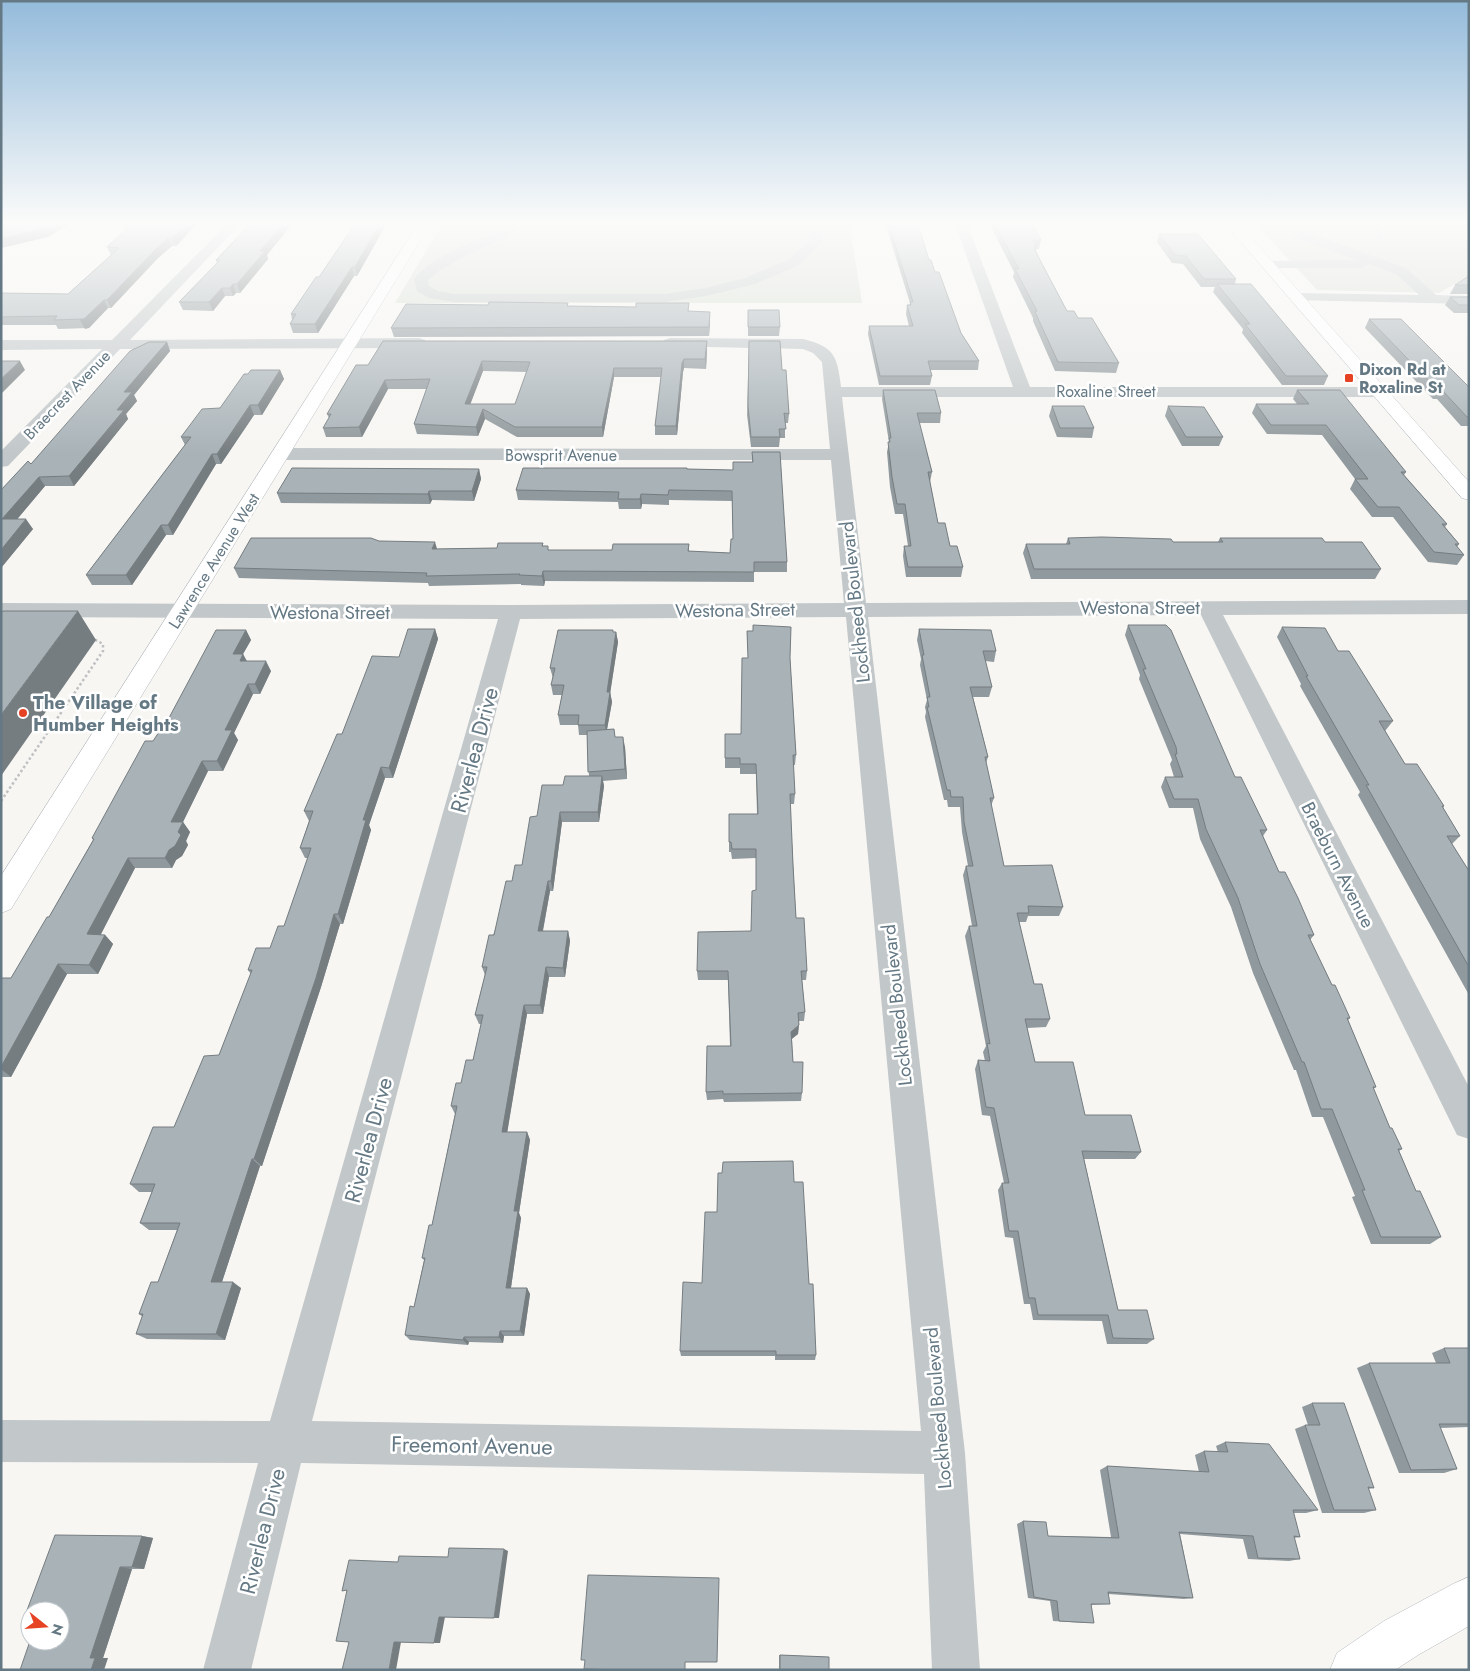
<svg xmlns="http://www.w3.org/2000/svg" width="1470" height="1671" viewBox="0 0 1470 1671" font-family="Jost,sans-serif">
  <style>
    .green { fill: #d8ded4 }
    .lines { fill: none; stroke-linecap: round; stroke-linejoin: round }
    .stream { fill: #b7c6c8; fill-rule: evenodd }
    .major-casing { stroke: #b5babd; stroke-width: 1 }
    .path { stroke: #bec0c2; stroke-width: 2.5; stroke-dasharray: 2.5 2.5; stroke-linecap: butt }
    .minor { fill: #c2c7c9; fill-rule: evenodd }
    .major { fill: #fff; fill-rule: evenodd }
    .wall { fill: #90999d; fill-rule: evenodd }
    .shaded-wall { fill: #767d80 }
    .building { fill: #a8b2b7; stroke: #767d80; fill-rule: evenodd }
    .poi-dot { fill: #e64224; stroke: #fff; stroke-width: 2 }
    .labels { text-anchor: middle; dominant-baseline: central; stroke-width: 5; stroke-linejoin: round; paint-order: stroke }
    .far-poi-label { font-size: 16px; font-weight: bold; fill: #657985; stroke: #fff; text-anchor: start }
    .far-street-label { font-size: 16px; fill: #657985; stroke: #fff }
    .street-label { font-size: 19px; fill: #657985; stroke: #fff }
    .poi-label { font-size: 19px; font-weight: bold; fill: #657985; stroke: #fff; text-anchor: start }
    .near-street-label { font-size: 22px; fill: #657985; stroke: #fff }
  </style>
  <rect width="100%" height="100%" fill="#f7f6f3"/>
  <path class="green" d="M444,221H849L862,303H395Z
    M1253,221H1469V276L1439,293L1317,290Z"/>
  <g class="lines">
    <path class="stream" d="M1360,221C1370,220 1376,226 1382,233L1380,239L1377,238L1378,233L1372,226Z"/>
    <g class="major-casing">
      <path id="major" d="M420,221H432L11,909L1,913V876Z
        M1223,221H1236L1469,482V500L1462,498Z
        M1469,1577V1626L1418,1655L1395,1670H1330L1337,1653L1384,1621L1453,1584Z"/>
    </g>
    <path class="path" d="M1,801L103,651V644L94,639"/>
    <path class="minor" d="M230,221H243L130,340L419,338L425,340L427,343L425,346L419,348L120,349L8,466L1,467V451L102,349L1,350V340H112Z
      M420,221H547L610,225L645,221H824L821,243L799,265L755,284L706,296L665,302H455L429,298L417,291L414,279C431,256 475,242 500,230L504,226H425L420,225ZM810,225L808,242L789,259L745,278L706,288L665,294H455L438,291L429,286L428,280L439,271L465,256L510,236L517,226L610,233L656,227Z
      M954,221H966L1030,387H1378L1384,388L1386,392L1384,396L1378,397H842L866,603L1469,600V614L1223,615L1469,1087V1139L1457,1135L1201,615L868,617L965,1453L980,1670H932L924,1474L301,1463L251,1670H203L258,1463L1,1462V1420L270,1421L498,619L1,617V603L511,605L844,603L831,460H282L276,458L273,454L276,450L282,448L830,449L822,362L813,353L803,349L664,346L662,343L664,340L670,338L803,339C835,347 837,356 841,387H1013ZM846,617L921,1431L312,1421L520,619Z
      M1280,221H1293L1309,233L1406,268L1436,295L1469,296V304L1293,300L1291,297L1293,294L1298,293L1419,295L1396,274L1369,264L1362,268H1264L1262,265L1269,261L1357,260L1299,239Z"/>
    <use href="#major" class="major"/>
  </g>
  <path class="wall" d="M133,221H200L176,246H172L158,258L111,308H108L89,328L58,329L56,325H1V293L68,294L111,255L107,247L125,231L124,228Z
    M357,221H388L357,276H354L318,333H293L290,324L292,320L291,314L319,277Z
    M888,221L929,260L935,272L961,333L979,361L978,370H930L932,376L930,385H879L868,334L869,326H909L906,314L907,305H909L910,303L887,229Z
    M988,221H1031L1041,240L1039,249H1036V251L1067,311L1078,318L1119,363L1116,373L1055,371L1033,321V318L1013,277L1014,272Z
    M1159,234L1236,279L1235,284L1328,376L1324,385H1282L1242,333L1243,329L1213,292L1215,287H1201L1183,264L1172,263L1157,242Z
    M267,255L268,259L240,293H236L233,296H225L213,311L183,310L179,302L217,264L216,260Z
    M1469,276V294H1450L1455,285Z
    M1450,297H1469V313H1454L1445,305Z
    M568,303V306L689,311L710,321L709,336L394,337L391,328L488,305Z
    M748,310L780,327L779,336H748Z
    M1369,319L1469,387V426H1461L1437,399H1433L1365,328Z
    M749,341L782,370L789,414L788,423H785V438H780L779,447H751L747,415Z
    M167,342L170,351L134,395L137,401L126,414L128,419L74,486H45L17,519L33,529L1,568V490L31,464Z
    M707,350L706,369L684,368L683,372L677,435H655V426L661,377H614L603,437H517L485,419L478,436L417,434L414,424L427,389H388L362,437H326L323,428L329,418L327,414L368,365ZM483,371L527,372L515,404H470Z
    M280,370L284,379L262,415H254L221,464H216L173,535H166L132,585H92L86,575L185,445L181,437L220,408Z
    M883,390L941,413L940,423H919L932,472L930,482L938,523L950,546L963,567L961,577H906L903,556L904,546H908L903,514H895L890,487L887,452L889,442L882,399Z
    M1297,390L1406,472L1404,475L1447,524L1445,527L1459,544L1457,547L1464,555L1457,565L1428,562L1393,517H1372L1350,489L1355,479L1322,435L1267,434L1252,413L1256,404H1297L1293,399Z
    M1052,406L1094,428L1092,438L1057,437L1049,416Z
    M1168,406L1223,437L1219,446H1182L1165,416Z
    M752,452L787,562V572H754V582L545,581L544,586L521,585V584L429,586L428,583L239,578L234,568L379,541L437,549L497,548L543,543V546L549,550H612L689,544V551L730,553L733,539L732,501L669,500V505L642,504L641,509H619L618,502L518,500L516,490L687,469L733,470L752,462Z
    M479,469L481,479L474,501L432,500L430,504L281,503L277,493Z
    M1068,538L1173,542H1218L1220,538L1325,542L1381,569L1375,579H1031L1023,553L1026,544H1066Z
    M1128,625L1235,777L1267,830L1263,836L1279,872L1314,935L1310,940L1332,985L1350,1018L1348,1020L1376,1087L1373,1089L1390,1128L1402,1149L1399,1151L1416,1191L1441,1237L1430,1244H1371L1352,1197L1355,1196L1323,1117H1312L1296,1070H1294L1253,973L1231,907L1200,839L1193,808H1169L1161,787L1165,777H1174L1170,764L1172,760L1171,757L1139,679L1140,675L1125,635Z
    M1282,627L1338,651L1393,721L1385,731L1405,764L1444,806L1443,808L1460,836L1452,844L1469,871V995L1358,795L1360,792L1300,686L1301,684L1277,637Z
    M435,629L438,639L393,778H385L369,825L371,830L343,924H340L321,987L262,1166H260L222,1282L241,1288L225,1340L147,1339L136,1334L143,1317L139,1314L158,1282L177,1230H149L140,1223L152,1192H139L130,1184L174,1127L219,1055L251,974L248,970L270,948L284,926L308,858H305L300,848L309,821L304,811L342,734L399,657Z
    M919,629L996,651L994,662L985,661L992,687L989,697H973L988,757L986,763L994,798L991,806L1004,866L1063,907L1059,916H1028L1026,922H1019L1034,984L1050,1019L1046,1027L1027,1028L1035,1062L1085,1115L1141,1152L1135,1159H1084L1118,1310L1154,1339L1147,1344H1107L1102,1321L1033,1320L1030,1304H1024L1013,1238L1005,1237L998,1190L1002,1183H1004L990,1116L982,1115L975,1069L978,1060L985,1061L983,1052L986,1046L965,936L969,926H972L963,875L966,866H968L962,832L960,807H948L947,800H944L925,717L926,712L925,707L927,700L920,665L921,659L917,640Z
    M246,630L251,640L243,654L247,661L271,671L260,694H253L234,733L238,740L223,771H208L183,822L190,832L186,841L188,845L182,856L176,860L172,868H135L100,935H105L113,944L98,974H67L11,1077H2L1,1078V978H11L49,917L93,840L92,838L153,741Z
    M747,631L790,658L796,755L795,765H793L795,794L794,804H790L796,918L807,971L806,980H802L805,1012L804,1021H799L798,1034L792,1039L793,1062L802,1093L801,1101L724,1102L723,1099L707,1100L706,1092L730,1046L728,980H698L697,971L751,931L756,890V858L732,859L731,852H729V814H757L756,774H740V768H725V734H741L748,658Z
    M613,632H616L618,642L610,692L612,702L607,729H614L615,737L625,747L627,779L603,781L604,786L599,822H562L553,891H550L543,931H568L570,941L565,977H549L543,1014H527L507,1132H527L530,1140L519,1213L521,1218L511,1288H527L530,1294L524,1336H504L503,1343L469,1342L468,1345L410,1340L405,1335L414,1307L424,1260L422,1258L432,1225L455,1114L451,1106L461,1083L473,1060L481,1024H479L475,1015L485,975L482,967L512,881L522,865L537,816L563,785L589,776L587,735H579L578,725H560L558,715L562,695H553L551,685L553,678L550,668Z
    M794,1182L809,1284L816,1355L815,1360H775V1356H681L680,1351L702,1283L717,1212Z
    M1444,1348H1469V1427L1440,1428L1457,1469L1444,1473H1399L1357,1368L1369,1363H1436L1432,1353Z
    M1312,1403L1374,1488L1368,1489L1376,1510L1364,1513H1322L1295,1429L1305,1425H1308L1302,1407Z
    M1225,1442L1318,1510L1306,1513H1293L1300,1537L1294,1538L1300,1559L1289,1561L1248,1559L1243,1539L1180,1534L1193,1598L1184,1599L1108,1594L1110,1604L1091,1605L1094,1623H1086L1053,1621L1050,1601L1028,1598L1017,1524L1023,1521L1048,1536L1111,1537L1100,1470L1107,1466L1199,1472L1195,1455L1204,1451L1218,1452L1216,1446Z
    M142,1536L153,1538L144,1569H132L103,1658H108L20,1670Z
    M779,1655L829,1657V1670H779Z"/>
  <path class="shaded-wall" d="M57,221H75L48,237L1,248V239Z
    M190,221H200L176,246L172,238Z
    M286,221H295L267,255L268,259L240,293L237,284L260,251Z
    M381,221H388L357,276L355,267Z
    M168,238L172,246L158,258L111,308L107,300L155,250Z
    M352,267L354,276L318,333L315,324Z
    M233,284L236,293L233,296L230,288Z
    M222,288L225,296L213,311L209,302Z
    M104,300L108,308L89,328L85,329L80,320Z
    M710,312V321L709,336V327Z
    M707,341V350L706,369L705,359Z
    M167,342L170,351L134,395L137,401L126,414L128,419L74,486L69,476L117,410L124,392Z
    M684,359V368L683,372L677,435L676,426L682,363Z
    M20,361L25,370L1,394V379Z
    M482,361L483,371L467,413L465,404Z
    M614,368V377L603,437L602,427Z
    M280,370L284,379L262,415L258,405Z
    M385,380L388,389L362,437L359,427Z
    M250,405L254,415L221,464L217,454Z
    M483,409L485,419L478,436L476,427Z
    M212,454L216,464L173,535L168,525Z
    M479,469L481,479L474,501L472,491Z
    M39,477L45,486L9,529L2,519Z
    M429,491L432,500L430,504L428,494Z
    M641,494L642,504L641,509L640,499Z
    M26,519L33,529L1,568V550Z
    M161,525L166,535L132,585L126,575Z
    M435,542L438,552L432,549Z
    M543,571L545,581L544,586L542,576Z
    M78,611L96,640L1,776V715Z
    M435,629L438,639L393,778L389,768Z
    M246,630L251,640L243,654L248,664L245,671L233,654Z
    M616,632L618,642L609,701L610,692L612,702L606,735L605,725L607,692Z
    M266,661L271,671L260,694L255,684Z
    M248,684L253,694L234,733L238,740L223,771L217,761L225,730Z
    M623,737L625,747L627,779L625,769Z
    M202,761L208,771L178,832L171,822Z
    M381,767L385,778L369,825L371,830L343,924L338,914L363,820Z
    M602,776L604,786L599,822L598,812Z
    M560,812L562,822L553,891L551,881Z
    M183,822L190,832L186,841L188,845L182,856L176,860L172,868L165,858Z
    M128,858L135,868L96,944L87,934Z
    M548,881L550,891L541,940L538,931Z
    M334,914L340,924L321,987L262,1166L254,1159Z
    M568,931L570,941L565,977L563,968Z
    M105,935L113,944L98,974L89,965Z
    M58,964L67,974L11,1077L1,1069V1067Z
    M546,967L549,977L543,1014L540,1005Z
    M524,1005L527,1014L506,1140L502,1132Z
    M799,1025L798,1034L790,1040L791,1032Z
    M527,1132L530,1140L519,1213L521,1218L510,1294L506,1288L514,1211Z
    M252,1159L260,1166L220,1288L211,1282Z
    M233,1282L241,1288L225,1340L216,1334Z
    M527,1288L530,1294L524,1336L520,1331Z
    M500,1331L504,1336L503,1343L499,1337Z
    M464,1337L469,1342L468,1345L463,1340Z
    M142,1536L153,1538L144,1569L132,1567Z
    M504,1549L508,1551L499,1618H494Z
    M120,1567L132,1569L103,1658H90Z
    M439,1617H445L440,1643H434Z
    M394,1642H401L396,1670H389Z
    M95,1658H108L104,1670H91Z"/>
  <path class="building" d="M1,221H57L44,228L1,239Z
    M133,221H190L172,238H168L155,250L107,300H104L84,319L54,320L57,316L1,317V293L68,294L119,248L107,247L128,228H124Z
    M253,221H286L260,251H265L237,284H233L230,288H222L209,302H179L220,260H216Z
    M357,221H381L355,267H352L315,324H290L296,314H291L316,277H319Z
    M888,221H917L929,260H931L935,272H939L961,333L979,361H928L932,376H880L869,326H913L907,305H911L910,302H913Z
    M993,221H1031L1041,240H1033L1036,246H1034L1036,249H1034L1067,311H1074L1078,318H1092L1119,363L1058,362L1035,312L1037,311L1015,269H1019Z
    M1159,234H1198L1236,279H1204L1186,256L1175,255Z
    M1469,276V285H1455Z
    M1217,284H1251L1328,376H1286L1245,324H1250Z
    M1450,297H1469V305H1459Z
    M489,302L568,303L567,306L636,307V303H689L688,311L710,312L709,327L391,328L406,304L488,305Z
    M748,310H779L780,327H748Z
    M1369,319H1401L1469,387V417H1467L1442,390H1438Z
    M383,341H707L705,359H684L682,363L676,426H655L662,368H614L602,427H515L483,409L476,427L414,424L430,379L385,380L359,427L323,428L331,414H327L356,365H368ZM482,361L530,362L515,404H465Z
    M749,341H780L782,370H786L789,414L784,413L786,429H779L780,437H751L748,406Z
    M149,342H167L124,392H132L117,410H124L69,476L39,477L2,519H26L1,550V490L28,461L31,464L130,351Z
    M1,361H20L1,379Z
    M251,370H280L258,405H250L217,454H212L168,525H161L126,575H86L191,437H181L202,409L220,408L244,374H248Z
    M883,390H935L941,413H917L932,472H928L938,523H945L950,546H957L963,567H908L904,546H911L905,504H897L892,477L888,442H890L889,438H891Z
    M1297,390H1340L1406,472H1401L1447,524H1442L1459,544H1455L1464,555L1434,552L1399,507H1378L1355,479H1368L1326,425H1271L1256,404H1309Z
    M1052,406H1084L1094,428H1060Z
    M1168,406L1204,407L1223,437H1186Z
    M752,452H780L787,562H754V572L543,571L542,576L519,575L520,574L426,576L427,573L234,568L251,538H371L379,541L435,542L432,549L497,548L498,543H543L542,546H548V550H612L613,544H689L688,551L730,553L731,539H733L732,491L669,490L668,495L641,494L640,499H618L619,492L516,490L523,468H687V469L733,470V462H753Z
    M292,468L479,469L472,491H429L428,494L277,493Z
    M1102,537L1171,539L1173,542H1223L1220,538H1322L1325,542H1362L1381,569H1034L1026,544H1070L1068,538Z
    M3,611H78L1,715V613Z
    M753,625L791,627L790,658L796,755H793L795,794H790L793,865L796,918H804L807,971H801L805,1012L798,1013L799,1025L791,1032L793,1062H803L802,1093L723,1094V1091L706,1092L707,1046H731L728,971H697L698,932L751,931L752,891L756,890V849H732L731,842H729V814H758L756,764H740V758H725V734H741L742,658H748L747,631H753Z
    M1128,625H1166L1171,630L1235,777H1241L1267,830H1260L1279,872H1285L1298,898L1314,935H1308L1332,985H1335L1350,1018H1347L1376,1087H1373L1390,1128H1392L1402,1149H1398L1416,1191H1420L1441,1237H1381L1362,1190H1365L1332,1109H1321L1304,1062H1302L1260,964L1238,898L1206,829L1198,799H1174L1165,777H1183L1175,754H1177L1176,747L1143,669H1146Z
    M1282,627L1325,628L1338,651H1349L1393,721H1379L1405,764H1417L1444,806H1442L1460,836H1447L1469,871V967L1366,785H1369L1306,676H1308Z
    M408,629H435L389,768L381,767L363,820H366L338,914H334L316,978L254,1159H252L211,1282H233L216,1334H136L143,1314H139L151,1282H158L180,1223H140L155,1184H130L153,1127H174L204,1056L219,1055L252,970H248L256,948H270L278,926H284L311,848H300L313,811H304L337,734H342L372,656L399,657Z
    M919,629L991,630L996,651H983L992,687H970L988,757H985L994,798H990L1004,866L1052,865L1063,907L1028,906L1029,913H1017L1034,984H1042L1050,1019H1025L1035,1062H1073L1085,1115H1131L1141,1152L1082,1151L1118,1310H1147L1154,1339L1113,1338L1108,1315H1038L1035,1298H1029L1018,1231H1009L1002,1183H1009L994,1108L986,1107L978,1060L990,1061L987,1043L990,1044L969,926H977L966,866H973L964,822L963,797H951L950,790H947L927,707H929L927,697H930L922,655H924Z
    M216,630H246L233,654H243L240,661H266L255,684H248L225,730H232L217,761H202L171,822H183L178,832L181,835L175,846L169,850L165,858H128L87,934L105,935L89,965L58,964L1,1067V978H11L47,917H49L94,839L92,838L145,741H153L161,729H163Z
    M558,630H613V632H616L607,692H610L605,725H578L579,715H558L564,685H551L555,668H550Z
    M614,729L615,737H623L625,769L588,772L587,731Z
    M565,776H602L598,812H560L551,881H548L538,931H568L563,968L546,967L540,1005H524L502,1132H527L514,1211H518L506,1288H527L520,1331H500L499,1337H464L463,1340L405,1335L410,1306L414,1307L425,1258H422L429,1225H432L457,1106H451L456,1083H461L466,1060H473L483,1015H475L487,967H482L489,935H494L506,881H512L515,865H522L530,817L537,816L542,785H563Z
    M793,1161L794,1182H803L809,1284H813L816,1355H776V1351H680L683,1282L702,1283L705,1212H717L718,1173H722L723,1162Z
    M1444,1348H1469V1424H1439L1457,1469L1411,1470L1369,1363H1450Z
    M1312,1403H1344L1374,1488L1368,1487L1376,1510H1334L1305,1425H1320Z
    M1225,1442L1269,1444L1318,1510H1293L1300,1537L1294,1536L1300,1559L1258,1558L1253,1536L1179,1532L1193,1598L1108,1592L1110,1604H1091L1094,1623L1059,1621L1057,1601L1034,1597L1023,1521L1046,1522L1048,1536L1119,1538L1107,1466L1209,1472L1204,1451L1228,1452Z
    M55,1535L142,1536L132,1567H120L90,1658H95L91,1670H20L30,1641H60V1611H30V1621H23Z
    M449,1548L504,1549L494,1618L439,1617L434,1643L394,1642L389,1670H342L349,1642L336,1641L347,1590L342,1591L349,1560L398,1562L399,1556L448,1557Z
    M588,1575L719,1578L717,1662H685V1670H620L584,1669L585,1660H581Z
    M780,1655L829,1657V1670H780Z"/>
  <linearGradient id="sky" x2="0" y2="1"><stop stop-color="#94bbdb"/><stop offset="0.49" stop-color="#fbfbfa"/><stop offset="1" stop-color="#fbfbfa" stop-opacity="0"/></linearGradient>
  <rect width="1470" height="455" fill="url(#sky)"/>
  <g class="poi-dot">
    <rect x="1344" y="373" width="10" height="10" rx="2.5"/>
    <circle cx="23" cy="713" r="5"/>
  </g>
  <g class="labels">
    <g class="far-poi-label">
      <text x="1359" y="369">Dixon Rd at<tspan x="1359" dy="18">Roxaline St</tspan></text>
    </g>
    <g class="far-street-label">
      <text x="1106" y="391">Roxaline Street</text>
      <text transform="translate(67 395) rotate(-46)">Braecrest Avenue</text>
      <text x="561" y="455">Bowsprit Avenue</text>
      <text transform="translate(214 561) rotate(-58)">Lawrence Avenue West</text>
    </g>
    <g class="street-label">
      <text transform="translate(855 602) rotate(-96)">Lockheed Boulevard</text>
      <text x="1140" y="607">Westona Street</text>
      <text transform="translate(735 610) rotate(-1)">Westona Street</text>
      <text x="330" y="612">Westona Street</text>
      <text transform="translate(1338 865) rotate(63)">Braeburn Avenue</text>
      <text transform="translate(897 1005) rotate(-96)">Lockheed Boulevard</text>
      <text transform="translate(938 1408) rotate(-95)">Lockheed Boulevard</text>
    </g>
    <g class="poi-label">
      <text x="33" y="702">The Village of<tspan x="33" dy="22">Humber Heights</tspan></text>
    </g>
    <g class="near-street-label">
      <text transform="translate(474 750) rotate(-75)">Riverlea Drive</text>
      <text transform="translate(368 1140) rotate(-75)">Riverlea Drive</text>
      <text transform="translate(472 1445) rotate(1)">Freemont Avenue</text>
      <text transform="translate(262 1531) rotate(-76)">Riverlea Drive</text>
    </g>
  </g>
  <rect width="1470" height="1671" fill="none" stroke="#657985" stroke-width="5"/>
  <g transform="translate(45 1626) rotate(107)"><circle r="24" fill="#ffffff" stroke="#c1c9ce"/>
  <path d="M0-4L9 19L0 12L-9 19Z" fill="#e64224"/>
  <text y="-8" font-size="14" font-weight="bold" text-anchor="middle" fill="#657985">N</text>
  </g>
</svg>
